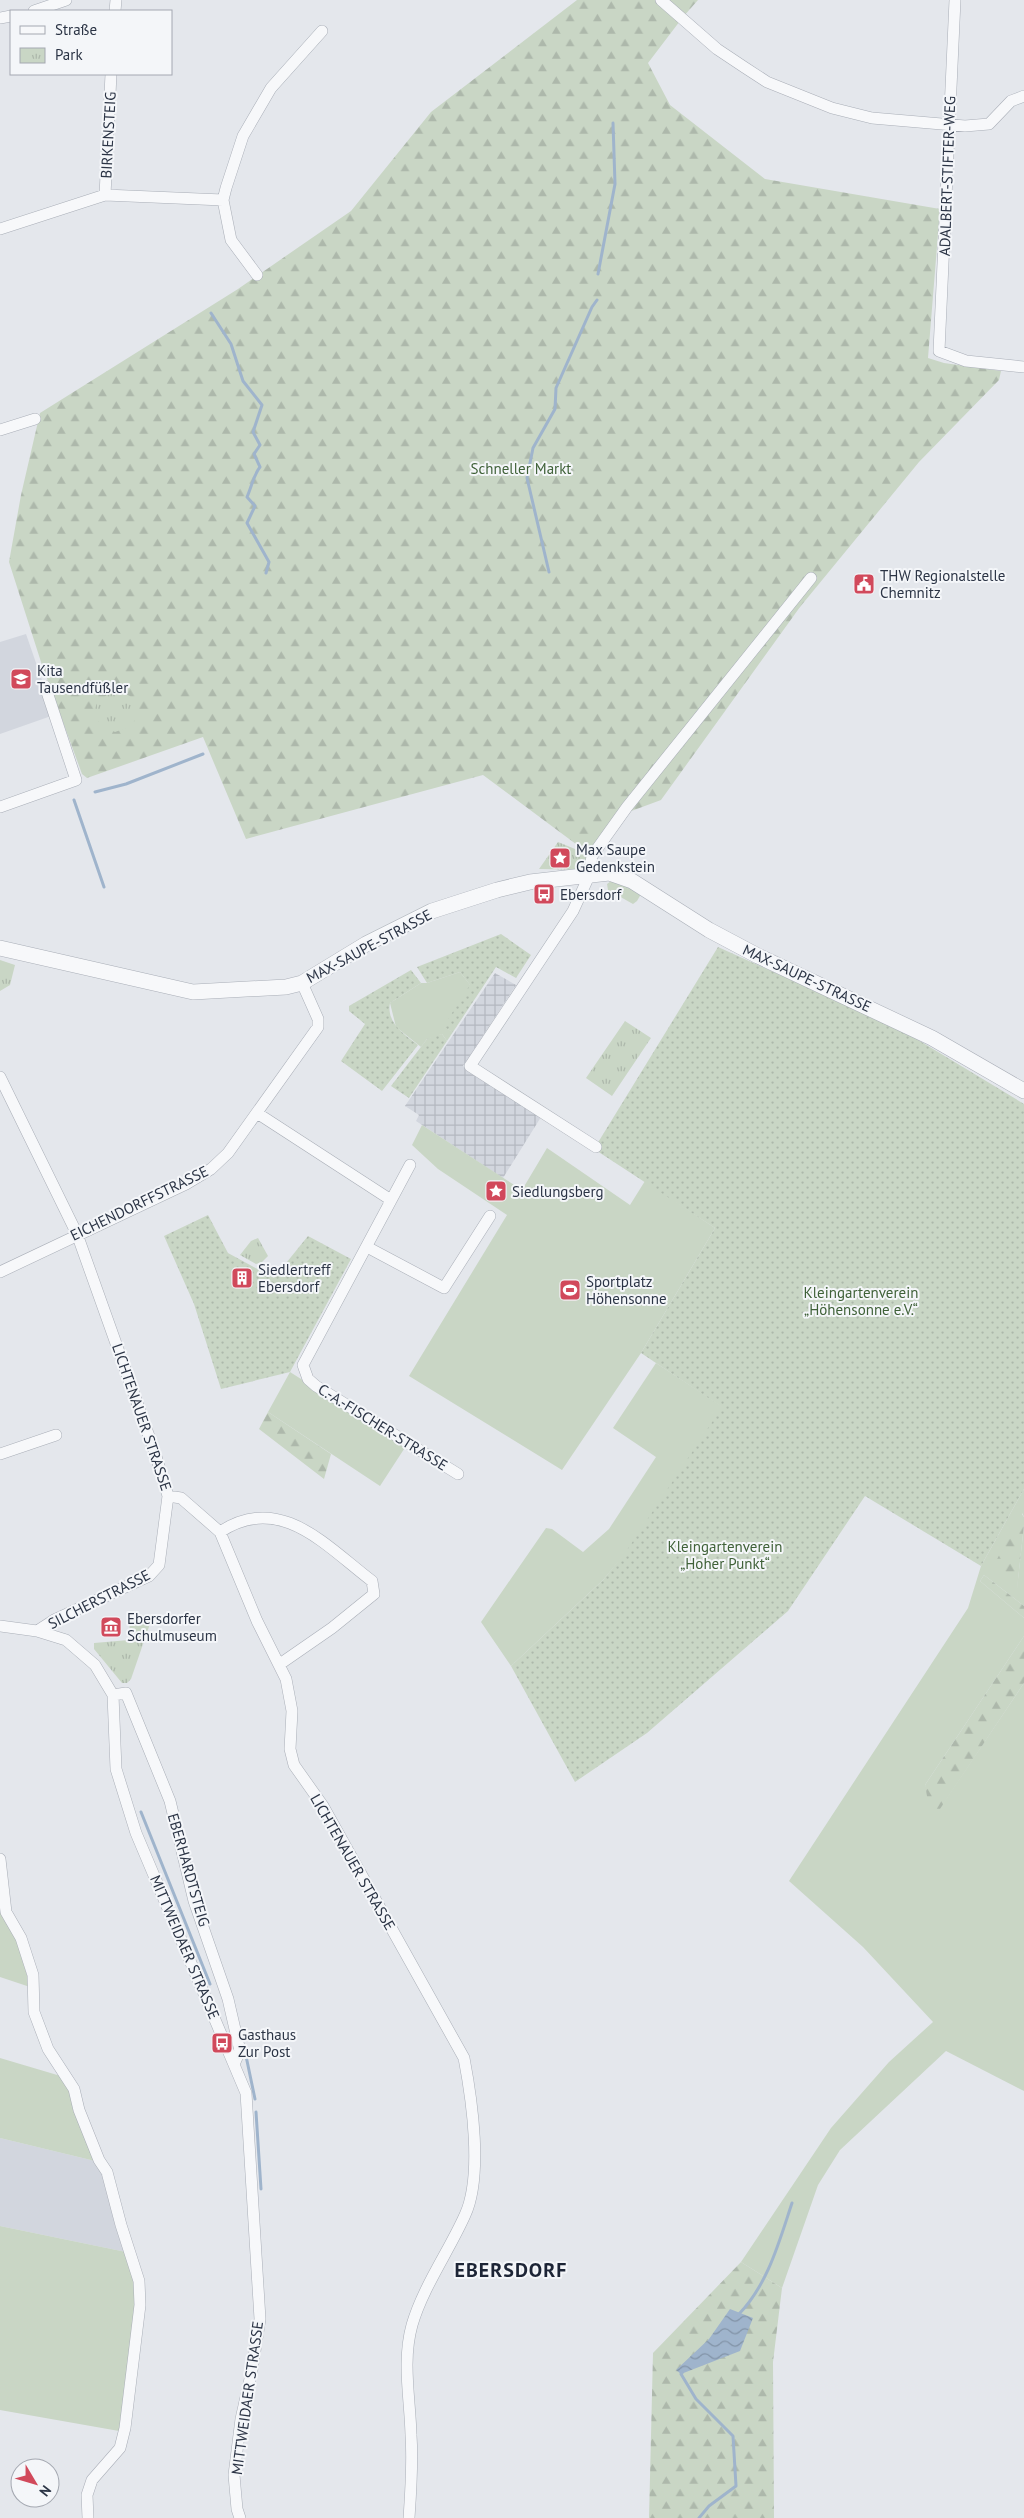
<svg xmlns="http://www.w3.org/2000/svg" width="1024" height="2518" viewBox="0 0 1024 2518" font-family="'PT Sans',sans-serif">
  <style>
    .built { fill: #d2d6de }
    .industrial { fill: url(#industrial-grid) }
    .grass { fill: #c9d6c5 }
    .forest { fill: url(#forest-firs) }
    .park { fill: url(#park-tufts) }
    .garden { fill: url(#garden-dots) }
    .water { fill: url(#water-waves) }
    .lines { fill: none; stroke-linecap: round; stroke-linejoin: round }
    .stream { stroke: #9fb4cc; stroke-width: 3 }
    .minor-casing { stroke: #a9aeb7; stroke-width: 12 }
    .tertiary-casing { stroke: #a9aeb7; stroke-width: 16 }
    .minor { stroke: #f7f8fa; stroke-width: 11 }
    .tertiary { stroke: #f7f8fa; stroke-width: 15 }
    .labels { text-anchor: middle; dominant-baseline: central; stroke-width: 4; stroke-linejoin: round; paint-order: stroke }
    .street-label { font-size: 15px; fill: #2b3445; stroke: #f4f6f9 }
    .park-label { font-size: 15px; fill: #3f6138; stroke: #f4f6f9 }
    .poi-label { font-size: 15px; fill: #2b3445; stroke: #f4f6f9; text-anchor: start }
    .district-label { font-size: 20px; font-weight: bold; letter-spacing: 1px; fill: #1d2536; stroke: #f4f6f9 }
  </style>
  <defs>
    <pattern id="industrial-grid" width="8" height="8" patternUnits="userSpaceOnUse" patternTransform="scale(1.25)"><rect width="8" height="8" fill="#d2d6de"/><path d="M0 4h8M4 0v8" fill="none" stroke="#b4b8c0"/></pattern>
    <pattern id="forest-firs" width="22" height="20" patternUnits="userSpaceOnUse" patternTransform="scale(1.25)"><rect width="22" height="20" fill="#c9d6c5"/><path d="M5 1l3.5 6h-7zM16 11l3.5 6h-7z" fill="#adb8ab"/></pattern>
    <pattern id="park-tufts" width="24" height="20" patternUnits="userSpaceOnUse" patternTransform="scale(1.25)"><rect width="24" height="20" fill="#c9d6c5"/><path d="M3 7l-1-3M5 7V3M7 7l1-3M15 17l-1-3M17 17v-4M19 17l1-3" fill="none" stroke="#adb8ab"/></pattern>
    <pattern id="garden-dots" width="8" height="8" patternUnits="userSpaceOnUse" patternTransform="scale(1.25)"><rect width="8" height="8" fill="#c9d6c5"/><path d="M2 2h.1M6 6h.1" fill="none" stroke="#adb8ab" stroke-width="1.8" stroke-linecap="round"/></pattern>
    <pattern id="water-waves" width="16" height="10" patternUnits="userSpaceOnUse" patternTransform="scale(1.25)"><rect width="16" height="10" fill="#9fb4cc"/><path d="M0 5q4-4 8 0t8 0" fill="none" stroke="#8293a7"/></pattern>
  </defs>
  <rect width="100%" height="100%" fill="#e4e7ec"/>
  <path class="built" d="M26,634L54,715L0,734V642Z
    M0,2138L95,2161L105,2176L126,2252L0,2226Z"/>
  <path class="industrial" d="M495,973L516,985L463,1066L541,1117L503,1178L416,1121L419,1115L405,1106Z"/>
  <path class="grass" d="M611,881L622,882L641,894L637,901L633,904L608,890L607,884Z
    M460,972L471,986L444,1027L453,1032L447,1041L442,1034L427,1039L421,1047L396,1027L390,1003L421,983H427Z
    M422,1125L522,1190L547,1148L630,1205L645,1181L715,1228L641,1353L562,1470L409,1376L507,1215L438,1169L412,1145Z
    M656,1363L723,1407L628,1550L603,1580L511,1666L481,1622L546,1528L552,1529L583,1552L609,1529L656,1457L613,1428Z
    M290,1372L406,1446L380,1486L268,1412Z
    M1024,1489V1517L1022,1513L1017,1588L1024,1525V1606L984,1575L980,1581L1024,1618V1636L925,1785L938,1811L1024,1683V2091L946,2051L840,2150L818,2185L782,2288L741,2262L831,2128L889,2062L933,2022L863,1947L789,1881L968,1608L981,1566Z
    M0,1898L17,1937L30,1987L0,1977Z
    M0,2058L64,2077L95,2161L0,2138Z
    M0,2226L126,2252L135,2276L136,2300L119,2431L0,2410Z"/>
  <path class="forest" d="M577,0H698L683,17L648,63L670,105L765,179L940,209L928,358L944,363L1001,371L999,380L919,462L800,607L661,800L626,813L592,856L483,775L246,839L203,737L87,778L82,774L41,662L9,562L21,495L40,413L238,289L351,211L431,112Z
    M268,1412L331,1454L324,1479L259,1429Z
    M1021,1513L1024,1517V1525L1017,1589L992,1569Z
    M984,1575L1024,1606V1618L980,1581Z
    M1024,1636V1683L938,1812L929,1807L925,1785Z
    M741,2262L782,2288L773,2362L774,2518H649L653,2353Z"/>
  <path class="park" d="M115,690L130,696L137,714L132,726L115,732L103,726L92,715L98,701Z
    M558,842L592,856L590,870L539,869Z
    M0,960L15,965L10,985L0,991Z
    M625,1021L651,1038L612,1096L586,1078Z
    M258,1238L268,1256L262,1262L256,1264L240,1255L251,1241Z
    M153,1615L131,1679L127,1683H122L94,1649V1643L129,1640L130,1616Z"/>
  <path class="garden" d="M501,934L531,955L516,978L496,967L453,1032L443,1027L470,985L460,972L427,983L417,967Z
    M718,947L900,1029L1024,1104V1489L981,1566L865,1496L788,1611L647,1733L575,1782L511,1666L603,1580L627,1550L722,1407L641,1353L715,1228L594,1149Z
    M411,970L421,983L390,1003C386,1023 405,1035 418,1045L382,1091L341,1061L365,1024L349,1011V1006Z
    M442,1034L447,1041L409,1098L391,1086L427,1039L435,1035Z
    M208,1215L228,1253L274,1278L308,1236L351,1259L290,1372L221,1389L194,1304L164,1236Z"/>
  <path class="water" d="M730,2309L753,2318L740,2351L681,2374L676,2370L709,2339Z"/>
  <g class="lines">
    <path class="stream" d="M598,274L615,184L613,123
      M211,313L231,344L243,381L262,405L253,432L260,445L254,454L260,467C253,476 252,486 247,497L255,506L247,523L269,562L266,573
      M549,572L527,478L533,448L555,409L556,388L592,307L597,300
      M95,792L126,784L203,754
      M74,800L104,887
      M141,1812L210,1984
      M246,2056L255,2099
      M256,2112L261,2189
      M739,2314C768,2284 779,2242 792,2203
      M682,2373L681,2374L696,2399L733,2436L736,2486L709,2506L699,2518"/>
    <g class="minor-casing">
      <path id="minor" d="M661,0L717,49L744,67L767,82L832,108L872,118L965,126L989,124L1011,101L1024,96
        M955,0L939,351L966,361L1024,367
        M34,11L66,0
        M115,11L116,0
        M0,18L11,16
        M105,195L111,74
        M0,229L105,195L223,200
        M257,275L231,240L223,200L226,188L243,136L271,88L322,31
        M0,430L35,419
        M0,807L76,780L45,686
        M0,1077L77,1234L155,1453L168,1496L159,1565L149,1576L54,1620L37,1631
        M257,1113L391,1200
        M596,1147L470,1066L573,911L589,876L592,856L627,807L811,578
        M410,1165L303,1365L308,1379L316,1386L458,1474
        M367,1247L444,1288L490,1216
        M0,1272L186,1184L211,1169L228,1153L318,1027V1019L302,983
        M0,1454L56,1435
        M168,1496L181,1498L220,1532L257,1621L286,1679L292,1711L290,1749L294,1765L323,1806L464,2058C472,2100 483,2176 465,2215C449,2251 423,2287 412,2325C402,2361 410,2398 411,2435C413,2463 411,2490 409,2518
        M220,1532C280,1492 326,1546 372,1581L374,1594L332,1628L280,1664
        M0,1626L37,1631L66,1640L95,1665L113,1695L116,1769L136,1833L246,2093L260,2319L252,2370L241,2419L234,2475L237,2509L240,2518
        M113,1695L126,1693L170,1801L194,1901L228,1999L240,2051L235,2062
        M0,1859L6,1912L21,1938L33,1975L34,2012L48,2049L74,2089L79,2110L99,2160L107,2172L121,2225L139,2281L140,2305L125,2428L120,2448L92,2480L87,2495L88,2518"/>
    </g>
    <g class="tertiary-casing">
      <path id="tertiary" d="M0,948L193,992L286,987L302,983L366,944L432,911L497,890L530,882L609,873L632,881L709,930L758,956L932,1038L1024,1091"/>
    </g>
    <use href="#minor" class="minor"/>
    <use href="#tertiary" class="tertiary"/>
  </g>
  <defs>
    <g id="civic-square" transform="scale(1.125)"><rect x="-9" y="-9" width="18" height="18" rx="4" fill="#d1495b" stroke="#f4f6f9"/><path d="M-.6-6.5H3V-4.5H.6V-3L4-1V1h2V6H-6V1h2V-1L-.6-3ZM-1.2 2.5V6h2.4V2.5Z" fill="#fff"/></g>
    <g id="school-square" transform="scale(1.125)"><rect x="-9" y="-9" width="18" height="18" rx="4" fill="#d1495b" stroke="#f4f6f9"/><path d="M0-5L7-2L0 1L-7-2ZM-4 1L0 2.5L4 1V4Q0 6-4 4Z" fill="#fff"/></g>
    <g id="sight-square" transform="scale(1.125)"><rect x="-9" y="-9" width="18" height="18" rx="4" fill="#d1495b" stroke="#f4f6f9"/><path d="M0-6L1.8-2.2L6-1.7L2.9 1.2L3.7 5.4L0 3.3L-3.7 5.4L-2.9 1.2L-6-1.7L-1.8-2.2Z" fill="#fff"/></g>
    <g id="bus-square" transform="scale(1.125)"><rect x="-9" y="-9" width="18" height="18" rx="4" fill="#d1495b" stroke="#f4f6f9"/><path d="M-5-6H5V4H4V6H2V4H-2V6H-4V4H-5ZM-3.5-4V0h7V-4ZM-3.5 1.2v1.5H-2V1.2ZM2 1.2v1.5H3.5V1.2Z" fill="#fff"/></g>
    <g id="building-square" transform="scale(1.125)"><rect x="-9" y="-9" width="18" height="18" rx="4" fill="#d1495b" stroke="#f4f6f9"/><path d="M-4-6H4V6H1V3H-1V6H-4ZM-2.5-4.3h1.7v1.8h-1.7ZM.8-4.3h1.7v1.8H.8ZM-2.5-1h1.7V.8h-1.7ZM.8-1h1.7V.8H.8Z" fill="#fff"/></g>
    <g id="stadium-square" transform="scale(1.125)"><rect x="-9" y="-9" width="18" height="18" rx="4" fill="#d1495b" stroke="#f4f6f9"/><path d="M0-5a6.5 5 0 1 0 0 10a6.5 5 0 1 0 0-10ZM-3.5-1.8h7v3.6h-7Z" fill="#fff"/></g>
    <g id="museum-square" transform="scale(1.125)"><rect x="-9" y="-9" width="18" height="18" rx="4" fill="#d1495b" stroke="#f4f6f9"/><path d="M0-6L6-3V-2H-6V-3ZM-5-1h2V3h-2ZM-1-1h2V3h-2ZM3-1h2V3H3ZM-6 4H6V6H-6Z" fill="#fff"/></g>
  </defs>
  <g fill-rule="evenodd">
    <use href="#civic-square" x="864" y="584"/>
    <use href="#school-square" x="21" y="679"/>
    <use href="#sight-square" x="560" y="858"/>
    <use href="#bus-square" x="544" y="894"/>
    <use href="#sight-square" x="496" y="1191"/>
    <use href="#building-square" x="242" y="1278"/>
    <use href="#stadium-square" x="570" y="1290"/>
    <use href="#museum-square" x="111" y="1627"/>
    <use href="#bus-square" x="222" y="2043"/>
  </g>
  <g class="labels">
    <g class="street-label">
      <text transform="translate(108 135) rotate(-87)">BIRKENSTEIG</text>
      <text transform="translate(947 176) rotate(-88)">ADALBERT-STIFTER-WEG</text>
      <text transform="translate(369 946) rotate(-28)">MAX-SAUPE-STRASSE</text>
      <text transform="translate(807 978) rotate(25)">MAX-SAUPE-STRASSE</text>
      <text transform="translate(139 1203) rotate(-26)">EICHENDORFFSTRASSE</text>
      <text transform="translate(142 1417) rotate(71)">LICHTENAUER STRASSE</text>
      <text transform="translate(383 1427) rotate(32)">C.-A.-FISCHER-STRASSE</text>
      <text transform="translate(99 1599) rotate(-27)">SILCHERSTRASSE</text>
      <text transform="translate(353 1862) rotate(60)">LICHTENAUER STRASSE</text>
      <text transform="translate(189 1870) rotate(74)">EBERHARDTSTEIG</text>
      <text transform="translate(185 1947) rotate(67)">MITTWEIDAER STRASSE</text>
      <text transform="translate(247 2398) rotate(-82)">MITTWEIDAER STRASSE</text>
    </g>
    <g class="park-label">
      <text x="521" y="468">Schneller Markt</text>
      <text x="861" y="1292">Kleingartenverein<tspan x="861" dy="17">„Höhensonne e.V.“</tspan></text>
      <text x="725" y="1546">Kleingartenverein<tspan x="725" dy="17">„Hoher Punkt“</tspan></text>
    </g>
    <g class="poi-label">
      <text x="880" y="575">THW Regionalstelle<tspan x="880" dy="17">Chemnitz</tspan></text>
      <text x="37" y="670">Kita<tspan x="37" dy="17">Tausendfüßler</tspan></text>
      <text x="576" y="849">Max Saupe<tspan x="576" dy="17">Gedenkstein</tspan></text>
      <text x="560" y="894">Ebersdorf</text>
      <text x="512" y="1191">Siedlungsberg</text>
      <text x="258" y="1269">Siedlertreff<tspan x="258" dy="17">Ebersdorf</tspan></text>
      <text x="586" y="1281">Sportplatz<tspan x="586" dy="17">Höhensonne</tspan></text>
      <text x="127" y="1618">Ebersdorfer<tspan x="127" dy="17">Schulmuseum</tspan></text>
      <text x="238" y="2034">Gasthaus<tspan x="238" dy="17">Zur Post</tspan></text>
    </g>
    <g class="district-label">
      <text x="511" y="2270">EBERSDORF</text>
    </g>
  </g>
  <rect x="10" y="10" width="162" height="65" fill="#f4f6f9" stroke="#a4a8b1"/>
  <rect x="20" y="26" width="25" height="8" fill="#f7f8fa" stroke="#a4a8b1"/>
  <text x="55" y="35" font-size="15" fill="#2b3445">Straße</text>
  <rect x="20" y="48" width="25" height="15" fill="url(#park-tufts)" stroke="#a4a8b1"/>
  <text x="55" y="60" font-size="15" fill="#2b3445">Park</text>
  <g transform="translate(35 2483) rotate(128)"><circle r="24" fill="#f4f6f9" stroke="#a4a8b1"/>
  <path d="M0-4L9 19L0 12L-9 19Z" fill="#d1495b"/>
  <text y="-8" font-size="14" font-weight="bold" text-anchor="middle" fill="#2b3445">N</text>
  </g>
</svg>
